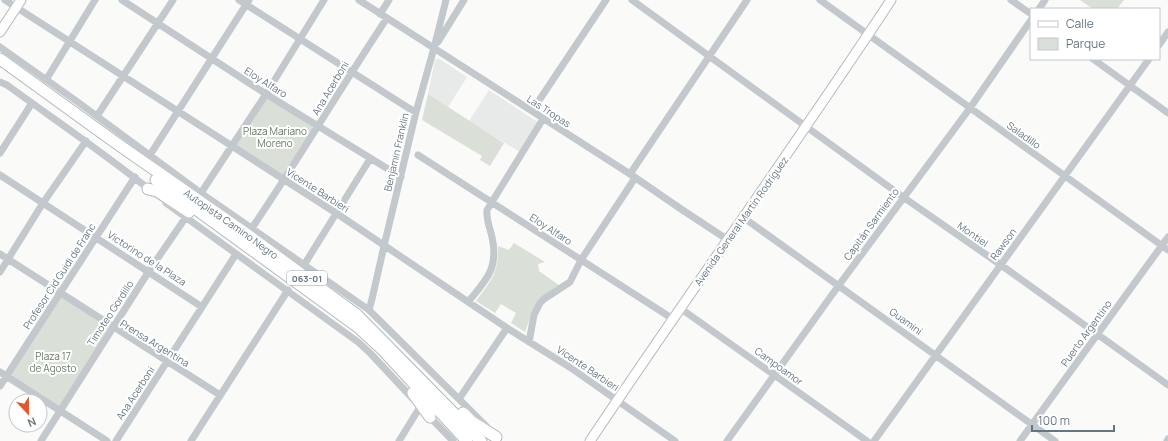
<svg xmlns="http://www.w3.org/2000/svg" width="1168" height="441" viewBox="0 0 1168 441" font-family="Manrope,sans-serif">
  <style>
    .built { fill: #e8e9e9 }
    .green { fill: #dadfd7 }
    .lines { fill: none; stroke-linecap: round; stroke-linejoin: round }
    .major-casing { stroke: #b5babe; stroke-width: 11 }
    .highway-casing { stroke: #b4b9bd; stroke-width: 13 }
    .minor { stroke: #c3c8cc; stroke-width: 7 }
    .major { stroke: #fff; stroke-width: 9 }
    .highway { stroke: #fff; stroke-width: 11 }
    .labels { text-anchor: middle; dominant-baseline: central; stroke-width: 4; stroke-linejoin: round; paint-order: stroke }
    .shield { fill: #fff; stroke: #939fa8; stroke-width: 1 }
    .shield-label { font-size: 9px; font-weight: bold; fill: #657683 }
    .street-label { font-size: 10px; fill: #657683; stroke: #fff }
    .park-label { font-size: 10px; fill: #687a64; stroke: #fff }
  </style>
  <rect width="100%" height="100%" fill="#fafaf8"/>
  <path class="built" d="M438,58L467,77L448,107L428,94L435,60Z
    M489,90L539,123L520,152L469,121Z"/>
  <path class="green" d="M1080,0H1124L1117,9H1093Z
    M266,94L318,126L285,178L231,146Z
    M428,94L504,143L490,166L480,160L482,156L422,120Z
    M514,243L545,262L538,264L539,271L560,286L531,315L525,332L511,323L516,313L501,304L495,313L476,301C491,281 499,272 498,246L509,250Z
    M60,293L113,327L61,411L7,376Z"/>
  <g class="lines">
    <g class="major-casing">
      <path id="major" d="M0,32L21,0
        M590,441C689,293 793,149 891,0"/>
    </g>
    <g class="highway-casing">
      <g id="highway">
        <path id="s1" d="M0,59L112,140L245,233L357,315L481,441"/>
        <path d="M156,180L358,327L383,350L467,441"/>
        <path d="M148,189L157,191L189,212"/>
        <path d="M413,393L430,417"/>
        <path d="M463,413L472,422L496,437"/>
      </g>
    </g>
    <path class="minor" d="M5,0L336,213L507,328L571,368L675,441
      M122,0L266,94L401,177
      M239,0L410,109L416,112
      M359,0L630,174L681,209L728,240
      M632,0L903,197L1001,265L1168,385
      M820,0L1168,250
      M1011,0L1031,14
      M1039,9L1045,0
      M380,14L389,0
      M438,42L464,0
      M1159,45L1168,32
      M0,47L75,100L201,193L369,310L487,427
      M1093,59L1168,113
      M46,80L95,0
      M0,82L7,85C55,120 104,153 150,190
      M532,111L606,0
      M97,116L173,0
      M0,153L32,103
      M150,155L249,0
      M418,155L673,319
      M630,174L747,0
      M0,175L202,307
      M201,193L266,94L324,0
      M166,203L358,342L370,353L414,400
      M744,218L1055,441
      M252,228C299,159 341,87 387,18
      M0,254L220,395
      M304,265L370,159
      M0,272L43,203L86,141
      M468,302C486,280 499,269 492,237C490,228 486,220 487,210L543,119
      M680,308L867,441
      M369,310L372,299L384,246L416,112L434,48L446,0
      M529,342L534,315L540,303L544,299L570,282L581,260L635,178
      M0,372L107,441
      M0,386L135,177
      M459,399L507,328
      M428,415L453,441
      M41,441L149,271L186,217
      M116,441L236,254
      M191,441L288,290
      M399,441L420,407
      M727,441L839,285L970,108L1031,20
      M874,441L1149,59
      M1020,441L1168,237
      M1167,441L1168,439"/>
    <use href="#major" class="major"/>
    <use href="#highway" class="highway"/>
  </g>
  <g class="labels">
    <rect class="shield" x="287" y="271" width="40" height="14" rx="3"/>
    <g class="shield-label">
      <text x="307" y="278">063-01</text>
    </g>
    <g class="street-label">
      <text transform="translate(266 82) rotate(32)">Eloy Alfaro</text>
      <text transform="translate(330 88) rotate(-59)">Ana Acerboni</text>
      <text transform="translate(549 111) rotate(33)">Las Tropas</text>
      <text transform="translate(1024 135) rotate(36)">Saladillo</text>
      <text transform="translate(396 152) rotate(-77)">Benjamin Franklin</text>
      <text transform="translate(318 190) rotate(33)">Vicente Barbieri</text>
      <text transform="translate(741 221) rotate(-55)">Avenida General Martín Rodríguez</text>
      <text stroke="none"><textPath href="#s1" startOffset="284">Autopista Camino Negro</textPath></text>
      <text transform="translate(871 224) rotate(-54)">Capitán Sarmiento</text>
      <text transform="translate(551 229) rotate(33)">Eloy Alfaro</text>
      <text transform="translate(973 234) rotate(35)">Montiel</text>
      <text transform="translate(1003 244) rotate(-54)">Rawson</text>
      <text transform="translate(147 258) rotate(33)">Victorino de la Plaza</text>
      <text transform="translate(59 276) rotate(-57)">Profesor Cid Guidi de Franc</text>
      <text transform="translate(110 313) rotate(-57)">Timoteo Gordillo</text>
      <text transform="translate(906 321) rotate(36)">Guaminí</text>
      <text transform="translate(1086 333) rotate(-54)">Puerto Argentino</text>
      <text transform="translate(155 343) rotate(32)">Prensa Argentina</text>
      <text transform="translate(779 366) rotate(36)">Campoamor</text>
      <text transform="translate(588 368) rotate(34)">Vicente Barbieri</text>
      <text transform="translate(135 393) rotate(-57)">Ana Acerboni</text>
    </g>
    <g class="park-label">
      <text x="275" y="131">Plaza Mariano<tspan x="275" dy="12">Moreno</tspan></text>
      <text x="53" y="356">Plaza 17<tspan x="53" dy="12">de Agosto</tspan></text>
    </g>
  </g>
  <rect x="1030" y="8" width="130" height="52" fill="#ffffff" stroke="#c1c8cd"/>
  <rect x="1038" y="21" width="20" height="6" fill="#ffffff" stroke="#c1c8cd"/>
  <text x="1066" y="28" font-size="12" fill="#657683">Calle</text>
  <rect x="1038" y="38" width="20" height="12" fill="#dadfd7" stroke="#c1c8cd"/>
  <text x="1066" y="48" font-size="12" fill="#657683">Parque</text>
  <g transform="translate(28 413) rotate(158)"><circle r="19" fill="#ffffff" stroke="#c1c8cd"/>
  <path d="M0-3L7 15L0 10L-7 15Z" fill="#e4572e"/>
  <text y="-6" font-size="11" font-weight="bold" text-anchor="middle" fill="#657683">N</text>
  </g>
  <path d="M1032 425v6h82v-6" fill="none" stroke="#657683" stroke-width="2"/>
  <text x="1038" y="425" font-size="12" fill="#657683" stroke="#ffffff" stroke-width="3" paint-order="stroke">100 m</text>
</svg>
